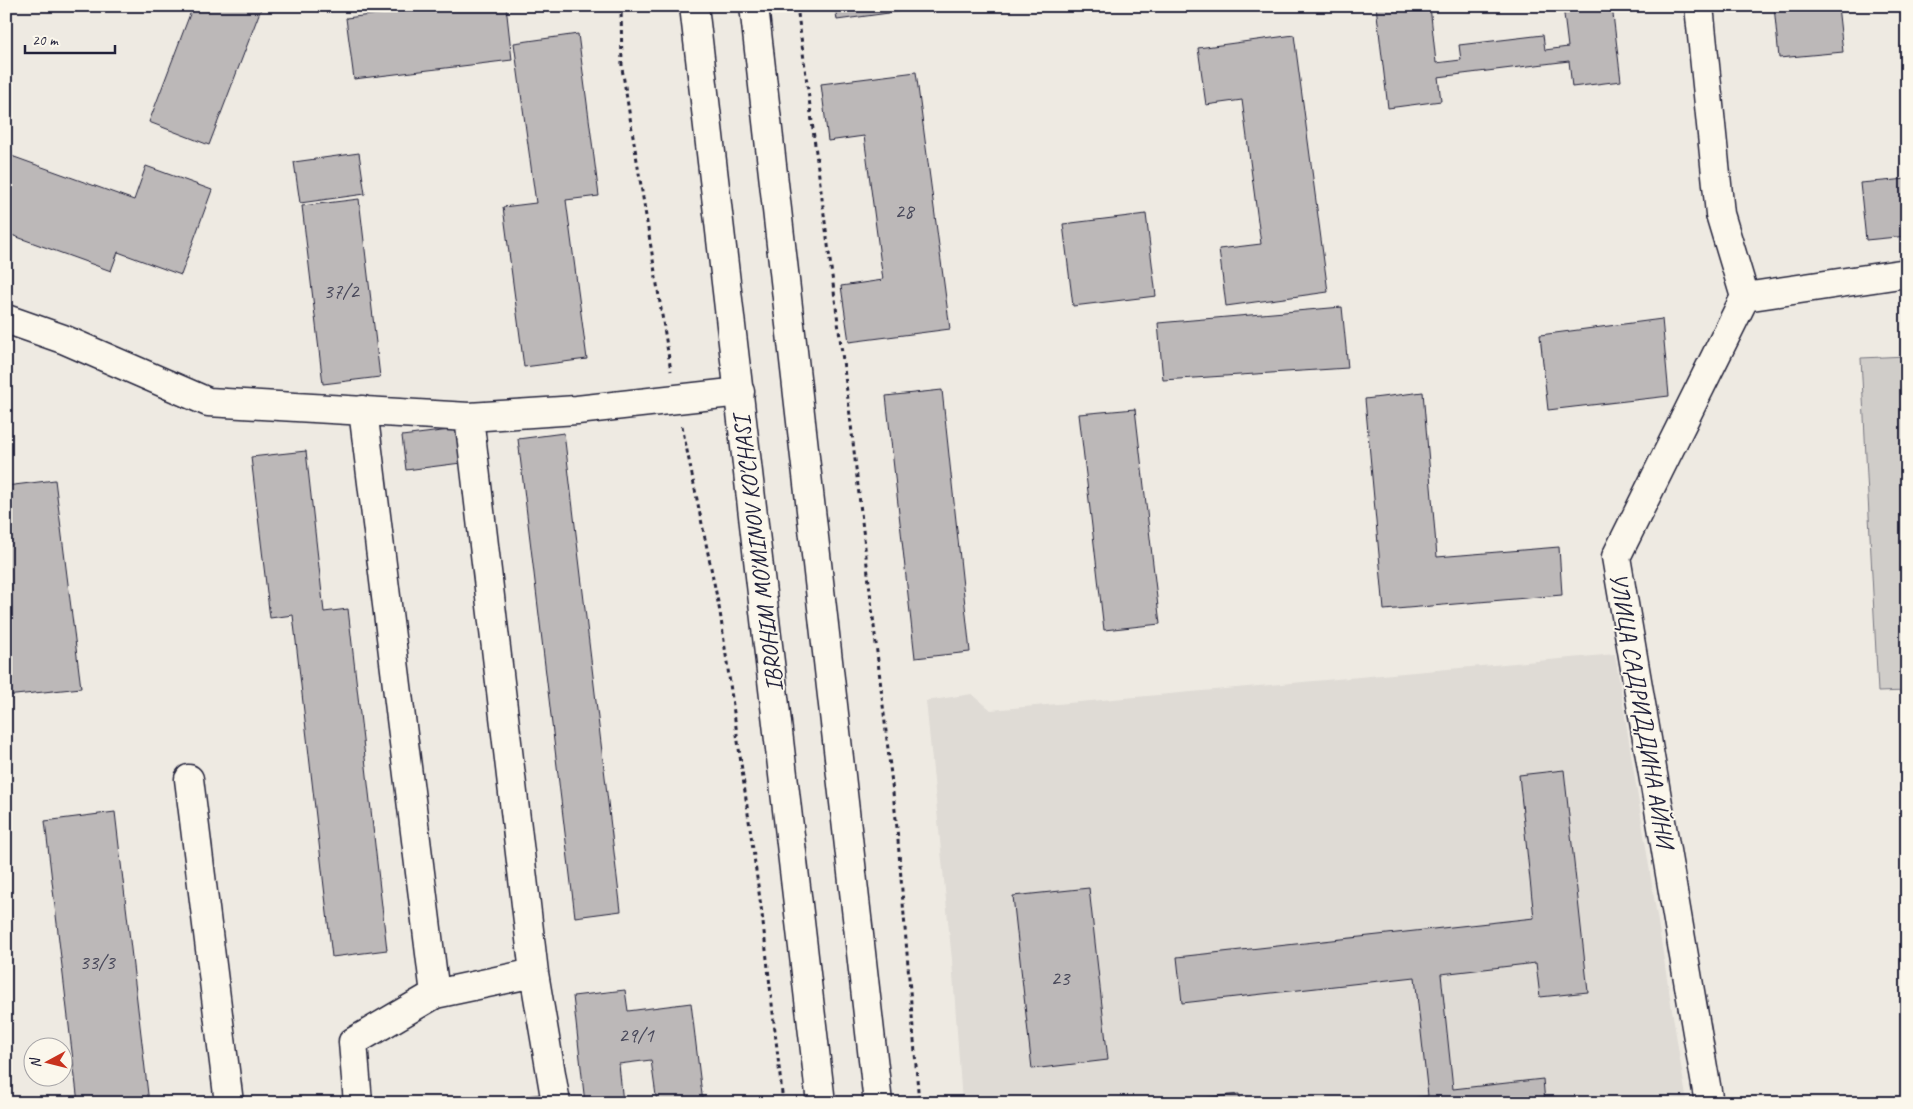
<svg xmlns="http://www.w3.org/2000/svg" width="1913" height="1109" viewBox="0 0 1913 1109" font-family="Caveat,sans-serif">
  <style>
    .built { fill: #dfdbd5 }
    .green { fill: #d0cdc9; stroke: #797882 }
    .building { fill: #bcb8b8; stroke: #22223b }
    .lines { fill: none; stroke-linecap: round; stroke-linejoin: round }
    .minor-casing { stroke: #22223b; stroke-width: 31 }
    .major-casing { stroke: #22223b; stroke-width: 31 }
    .path { stroke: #22223b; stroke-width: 3; stroke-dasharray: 4 4; stroke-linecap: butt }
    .minor { stroke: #fbf7ec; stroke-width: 28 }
    .major { stroke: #fbf7ec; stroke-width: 28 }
    .labels { text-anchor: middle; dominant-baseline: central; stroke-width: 4; stroke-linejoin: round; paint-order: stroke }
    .number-label { font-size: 21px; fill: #48485a }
    .street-label { font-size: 24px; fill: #22223b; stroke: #fbf7ec }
  </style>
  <rect width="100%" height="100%" fill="#eeeae2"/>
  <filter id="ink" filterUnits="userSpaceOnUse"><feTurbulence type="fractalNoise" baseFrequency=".02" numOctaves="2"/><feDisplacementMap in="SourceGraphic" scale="10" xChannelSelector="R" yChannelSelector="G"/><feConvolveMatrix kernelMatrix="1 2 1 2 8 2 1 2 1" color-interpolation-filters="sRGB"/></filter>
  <g filter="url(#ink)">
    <path class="built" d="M1615,654L1687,1103H962L952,960L926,701L972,694L991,710Z"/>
    <path class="green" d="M1907,356V691L1878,692L1861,358Z"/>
    <path class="building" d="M6,6H11L6,19Z
      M193,6H262L209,145L149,122Z
      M444,6H506L512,60L354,79L346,18Z
      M835,6H933V7L837,20Z
      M1376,6H1430L1436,63L1461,60L1459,45L1543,35L1545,50L1568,47L1563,6H1612L1621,81L1572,87L1569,61L1438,77L1441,101L1388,108Z
      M1774,6H1838L1843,52L1779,58Z
      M578,34L599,196L566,200L587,359L524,367L503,207L536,203L514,43Z
      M1294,35L1328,292L1226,306L1219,249L1261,244L1242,100L1206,105L1198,48Z
      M916,72L950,329L849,342L841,286L883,280L864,136L828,141L821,84Z
      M359,153L365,194L300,203L294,162Z
      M6,154L134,200L146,166L212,190L181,275L118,252L111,271L6,233Z
      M1907,179V236L1866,240L1860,183Z
      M359,199L380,377L323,384L302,206Z
      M1146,214L1156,296L1073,306L1063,224Z
      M1342,307L1348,368L1163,380L1158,323Z
      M1662,319L1669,396L1548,410L1540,335Z
      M942,390L970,652L915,658L886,396Z
      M1423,392L1437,557L1559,547L1562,595L1384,610L1365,399Z
      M1135,409L1160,624L1104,630L1079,414Z
      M457,429L461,463L406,470L402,436Z
      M564,433L621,911L575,917L518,439Z
      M306,451L324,612L348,609L387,950L332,957L293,615L270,618L251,457Z
      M55,480L81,688L6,696V486Z
      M1564,770L1588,992L1540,997L1536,963L1441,974L1453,1089L1543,1079L1545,1103H1371L1428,1096L1415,977L1182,1003L1177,957L1534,918L1519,775Z
      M115,812L149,1103H78L45,821Z
      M1089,888L1108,1060L1032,1069L1013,896Z
      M625,990L628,1011L691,1003L703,1103H657L651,1060L619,1064L623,1103H585L573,996Z
      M551,1093L552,1103H463Z
      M1239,1094L1240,1103H1155Z"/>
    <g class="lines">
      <g class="minor-casing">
        <path id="minor" d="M1699,6L1720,214L1745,297
          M6,319L63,339L208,402L469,417L577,410L740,392
          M363,410L435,994
          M469,417L534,973L556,1103
          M189,779L229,1103
          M358,1103L353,1042L435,994L534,973
          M1709,1103L1616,557L1745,297L1907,273"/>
      </g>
      <g class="major-casing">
        <path id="major" d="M694,6L821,1103
          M754,6L878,1103"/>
      </g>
      <path class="path" d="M621,6L622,68L671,371
        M797,6L849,407L897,828L919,1103
        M682,426L720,612L762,914L783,1103"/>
      <use href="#minor" class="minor"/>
      <use href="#major" class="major"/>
    </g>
  </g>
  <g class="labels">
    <g class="number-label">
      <text x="904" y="211">28</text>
      <text x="341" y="291">37/2</text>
      <text x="97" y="962">33/3</text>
      <text x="1060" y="978">23</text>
      <text x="636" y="1035">29/1</text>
    </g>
    <g class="street-label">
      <text transform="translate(758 554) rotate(-97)">IBROHIM MO'MINOV KO'CHASI</text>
      <text transform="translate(1642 710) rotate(80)">УЛИЦА САДРИДДИНА АЙНИ</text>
    </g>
  </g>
  <rect width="1913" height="1109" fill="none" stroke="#fbf7ec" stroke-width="25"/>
  <rect x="12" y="12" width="1888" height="1084" fill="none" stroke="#22223b" stroke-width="2" filter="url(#ink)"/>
  <g transform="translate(48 1062) rotate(263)"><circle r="24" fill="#fbf7ec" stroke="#a4a2a5"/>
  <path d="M0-4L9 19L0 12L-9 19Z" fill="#c8321e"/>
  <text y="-8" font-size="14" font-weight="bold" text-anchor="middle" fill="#22223b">N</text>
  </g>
  <path d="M25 45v8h90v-8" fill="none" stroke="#22223b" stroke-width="2.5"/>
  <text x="32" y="45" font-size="15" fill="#22223b" stroke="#fbf7ec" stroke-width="4" paint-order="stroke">20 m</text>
</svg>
